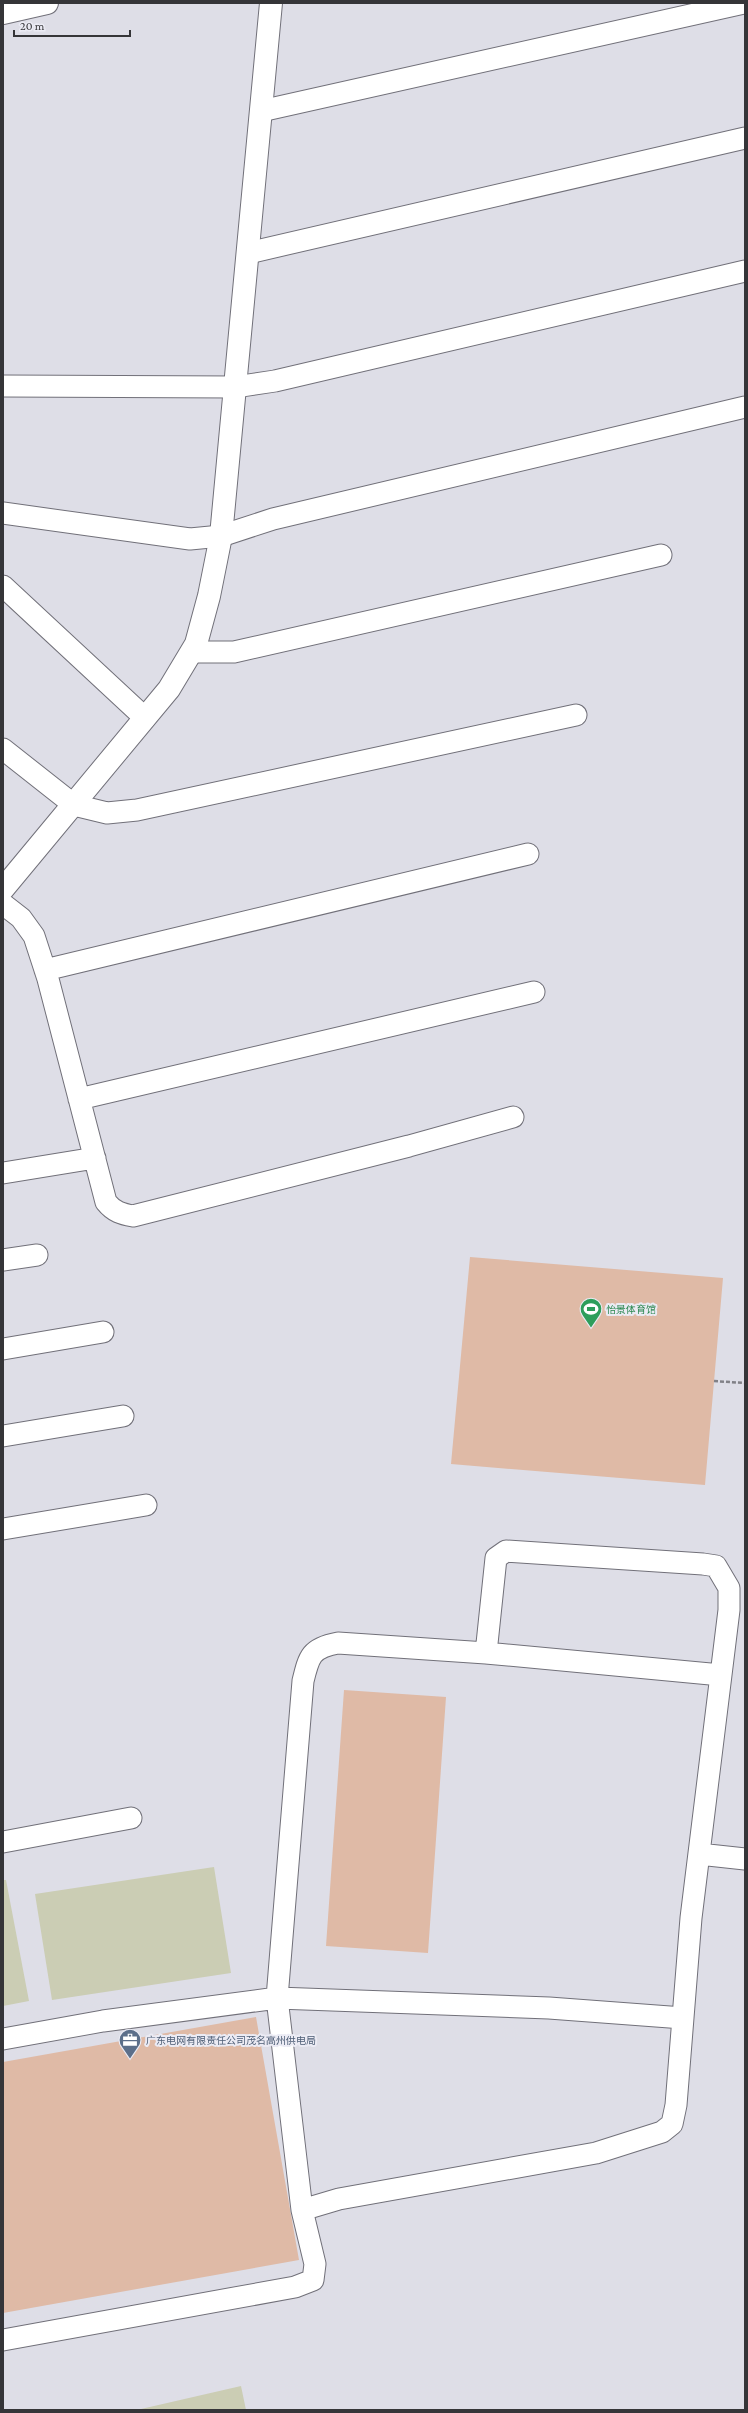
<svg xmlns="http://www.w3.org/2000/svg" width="748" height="2413" viewBox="0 0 748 2413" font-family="'Crimson Pro','Noto Sans SC',serif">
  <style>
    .green { fill: #cbcdb4 }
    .building { fill: #dfbaa6 }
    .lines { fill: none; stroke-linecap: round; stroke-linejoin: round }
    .service-casing { stroke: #717079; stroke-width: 23 }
    .tertiary-casing { stroke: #717079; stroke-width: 24 }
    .secondary-casing { stroke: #717079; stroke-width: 24 }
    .path { stroke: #818187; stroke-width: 2.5; stroke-dasharray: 4 2; stroke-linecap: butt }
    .service { stroke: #fff; stroke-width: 21 }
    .tertiary { stroke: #fff; stroke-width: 22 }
    .secondary { stroke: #fff; stroke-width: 22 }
    .labels { text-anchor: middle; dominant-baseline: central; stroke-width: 4; stroke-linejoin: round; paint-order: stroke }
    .leisure-label { font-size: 10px; fill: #27864d; stroke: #ebebf4; text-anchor: start }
    .service-label { font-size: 10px; fill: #4e5e75; stroke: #ebebf4; text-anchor: start }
  </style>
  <rect width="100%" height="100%" fill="#dedee7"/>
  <path class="green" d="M214,1867L231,1973L52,2000L35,1894Z
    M3,1880H6L29,2001L3,2006Z
    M241,2386L246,2410H142L141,2409Z"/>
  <path class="building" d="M470,1257L723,1278L705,1485L451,1464Z
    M344,1690L446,1697L428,1953L326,1946Z
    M256,2017L299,2260L3,2313V2062Z"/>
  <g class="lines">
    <g class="service-casing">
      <path id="service" d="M261,111L744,3
        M248,253L745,138
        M3,386L235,387L275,381L745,271
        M3,513L190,539L221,536L273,519L745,407
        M3,586L145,718
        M192,652H234L661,555
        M3,749L74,805L107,813L137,810L576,715
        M3,904L21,918L34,936L48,979L106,1202C114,1212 122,1214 133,1216L409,1146L513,1117
        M45,970L528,854
        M79,1099L534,992
        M3,1173L95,1158
        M3,1260L37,1255
        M3,1349L103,1332
        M3,1436L123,1416
        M3,1529L146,1505
        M3,1842L131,1818
        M699,1854L745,1859
        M3,2039L103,2021L277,1998L549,2008L683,2018
        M302,2210L339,2199L596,2153L662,2132L672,2124L676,2105L691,1918L729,1610V1588L716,1566L703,1564L506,1551L496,1558L486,1653L721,1675
        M3,2340L295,2287L313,2280L315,2264L302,2210L277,1998L303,1681C309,1656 311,1648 338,1643L486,1653"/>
    </g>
    <g class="tertiary-casing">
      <path id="tertiary" d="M3,889L169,689L196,644L209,596L221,536L271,3"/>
    </g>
    <g class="secondary-casing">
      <path id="secondary" d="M3,13L47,3"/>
    </g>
    <path class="path" d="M714,1381L745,1383"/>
    <use href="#service" class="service"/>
    <use href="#tertiary" class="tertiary"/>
    <use href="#secondary" class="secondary"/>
  </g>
  <defs>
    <g id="stadium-pin" transform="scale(1.15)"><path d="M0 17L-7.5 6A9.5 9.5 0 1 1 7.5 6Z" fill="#2e9e5b" stroke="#ebebf4"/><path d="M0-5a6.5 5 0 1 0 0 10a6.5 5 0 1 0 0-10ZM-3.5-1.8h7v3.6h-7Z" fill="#fff"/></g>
    <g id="office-pin" transform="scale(1.15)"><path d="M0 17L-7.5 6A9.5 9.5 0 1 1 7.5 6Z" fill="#5c6f8a" stroke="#ebebf4"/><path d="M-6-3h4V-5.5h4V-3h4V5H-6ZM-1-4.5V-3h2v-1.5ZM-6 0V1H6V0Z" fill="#fff"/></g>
  </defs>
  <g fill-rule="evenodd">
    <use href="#stadium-pin" x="591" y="1309"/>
    <use href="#office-pin" x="130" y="2040"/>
  </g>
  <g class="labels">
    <g class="leisure-label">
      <text x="606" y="1309">怡景体育馆</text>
    </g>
    <g class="service-label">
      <text x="146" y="2040">广东电网有限责任公司茂名高州供电局</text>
    </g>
  </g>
  <rect width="748" height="2413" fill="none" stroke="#353538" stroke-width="8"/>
  <path d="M14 30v6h116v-6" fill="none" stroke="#353538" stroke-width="2"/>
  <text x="20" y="30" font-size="12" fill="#353538" stroke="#ebebf4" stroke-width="3" paint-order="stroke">20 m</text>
</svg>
